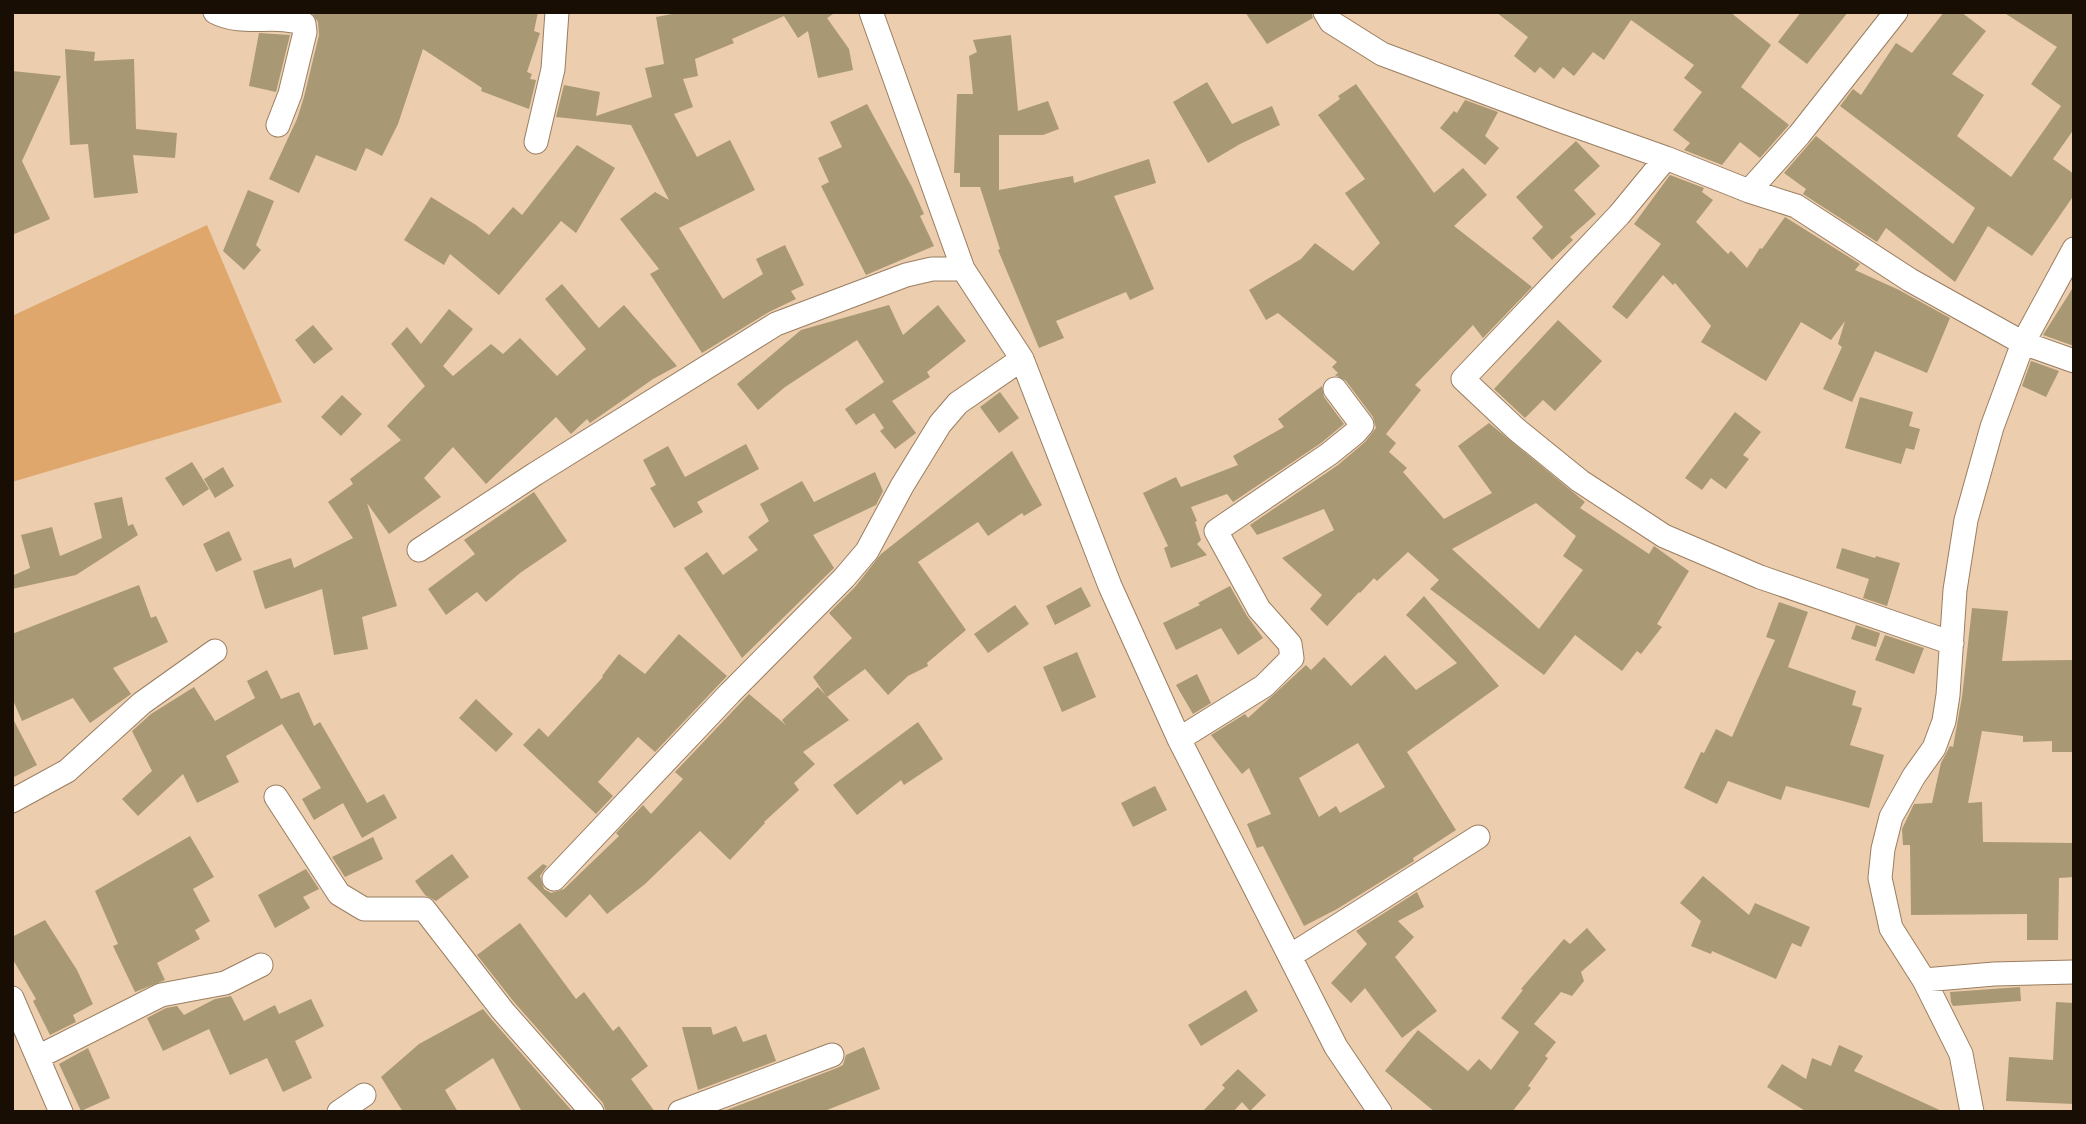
<svg xmlns="http://www.w3.org/2000/svg" width="2086" height="1124" viewBox="0 0 2086 1124" font-family="Montserrat,sans-serif">
  <style>
    .green { fill: #dfa76b }
    .building { fill: #a89873; fill-rule: evenodd }
    .lines { fill: none; stroke-linecap: round; stroke-linejoin: round }
    .street-casing { stroke: #9a7e61; stroke-width: 25 }
    .street { stroke: #fff; stroke-width: 23 }
  </style>
  <rect width="100%" height="100%" fill="#eccdae"/>
  <path class="green" d="M207,225L282,402L12,482V316Z"/>
  <path class="building" d="M311,12H538L534,31L540,33L527,72L532,74L530,79L536,80L529,109L481,91L482,88L423,49L398,124L382,156L366,148L356,171L316,155L299,193L269,179L297,119L304,97L319,35L318,22Z
    M683,12H836L827,18L849,49L853,70L818,78L808,31L798,38L784,16L732,39L734,43L695,59L698,76L683,79L693,107L674,114L697,157L730,140L755,190L679,228L723,299L763,274L756,259L785,245L804,285L791,291L796,299L769,312L702,353L650,274L659,269L620,219L655,192L669,200L631,125L556,117L564,85L600,92L596,116L652,97L645,68L664,64L656,17Z
    M1245,12H1311L1313,18L1267,44Z
    M1496,12H1730L1771,45L1741,87L1789,125L1760,158L1740,142L1722,165L1684,150L1690,143L1673,130L1702,92L1684,78L1694,65L1631,20L1604,60L1593,52L1574,76L1563,67L1554,79L1540,67L1535,73L1514,56L1528,37Z
    M1801,12H1848L1807,64L1778,42Z
    M1944,12H1961L1986,31L1952,74L1984,95L1957,136L2011,177L2061,106L2031,84L2057,47L2003,12H2074V129L2053,159L2074,174V195L2032,256L1988,226L1955,282L1886,228L1877,242L1803,194L1806,189L1784,173L1816,136L1953,244L1975,208L1840,106L1853,89L1861,95L1896,43L1912,53Z
    M259,33L290,35L276,92L249,86Z
    M1011,35L1018,111L1048,101L1059,129L1043,135H999V190L1073,176L1074,183L1149,159L1156,183L1114,196L1154,289L1130,300L1126,292L1056,321L1064,338L1039,348L998,250L1000,249L980,187H960V173H954L957,94H973L969,56L977,52L973,40Z
    M65,49L95,52L94,61L134,59L136,129L177,133L175,158L133,155L138,193L94,198L88,144L70,145Z
    M12,71L61,76L22,161L50,219L12,235Z
    M1207,82L1232,124L1272,106L1280,125L1240,144L1208,163L1173,102Z
    M1356,84L1434,193L1463,168L1487,195L1454,226L1532,287L1483,338L1473,325L1415,385L1421,390L1386,434L1396,443L1389,452L1407,468L1403,472L1444,519L1492,493L1458,446L1489,423L1585,502L1580,508L1649,554L1654,546L1689,571L1657,624L1662,627L1641,654L1637,651L1622,671L1575,635L1544,675L1430,589L1439,580L1408,552L1377,581L1374,578L1360,593L1359,592L1327,626L1310,609L1322,595L1282,558L1334,530L1324,509L1257,535L1250,525L1338,465L1365,442L1376,428L1373,417L1346,381L1335,375L1338,373L1332,367L1337,362L1278,313L1266,320L1249,290L1301,259L1315,243L1353,271L1380,243L1345,193L1365,179L1318,115L1340,99L1338,96ZM1536,503L1576,536L1563,556L1583,570L1539,629L1452,549Z
    M1465,100L1498,112L1485,136L1499,148L1485,165L1440,128L1454,111L1457,113Z
    M867,104L912,187L924,214L920,216L934,246L866,275L821,186L829,182L818,158L842,147L830,122Z
    M1576,141L1600,166L1574,190L1596,214L1570,237L1573,240L1552,260L1532,238L1543,227L1516,197Z
    M577,145L615,168L576,233L561,221L499,295L450,254L444,265L404,240L431,197L476,225L489,235L513,207L522,215Z
    M1670,175L1704,188L1702,192L1713,200L1696,222L1728,254L1731,251L1747,268L1760,248L1762,249L1785,217L1860,264L1855,270L1899,290L1950,318L1927,373L1875,351L1852,402L1823,389L1842,347L1838,344L1845,321L1831,340L1801,322L1766,381L1701,342L1711,326L1675,283L1673,285L1663,275L1627,319L1612,307L1661,244L1634,224Z
    M248,190L274,201L256,245L261,250L244,270L223,251Z
    M562,284L599,328L624,305L677,366L653,379L590,423L587,419L571,434L556,417L486,484L453,447L424,478L441,497L389,534L367,503L397,606L362,617L368,649L334,655L322,589L265,609L253,571L291,558L294,568L353,538L328,502L353,484L350,479L401,440L387,426L425,386L391,344L407,327L421,344L449,309L473,329L443,366L453,376L491,344L503,354L520,338L557,376L586,349L545,299Z
    M2074,286V346L2043,335Z
    M889,305L903,335L938,305L966,341L927,372L930,377L892,401L916,433L895,449L880,431L884,428L874,413L856,425L845,409L884,382L857,340L785,387L758,410L737,384L801,330Z
    M1558,320L1602,361L1555,411L1543,400L1525,418L1494,389Z
    M313,325L333,349L314,364L295,340Z
    M2031,361L2059,371L2046,397L2022,386Z
    M1322,386L1324,397L1344,424L1321,443L1233,502L1227,494L1191,507L1197,521L1195,522L1201,540L1197,544L1207,555L1171,568L1164,548L1168,546L1143,493L1176,477L1181,487L1238,465L1233,456L1284,427L1278,419Z
    M1000,392L1019,418L999,433L980,407Z
    M342,395L362,414L341,436L321,417Z
    M1860,397L1913,412L1909,426L1920,429L1914,450L1906,448L1901,464L1845,448Z
    M1735,412L1761,432L1743,455L1749,459L1726,489L1711,478L1702,490L1685,478Z
    M746,444L759,469L697,502L703,512L674,528L650,488L656,485L643,460L668,446L685,477Z
    M1012,451L1042,505L1024,516L1022,513L988,536L978,522L918,562L966,630L927,663L928,666L908,676L888,695L865,669L827,697L813,677L852,638L829,613L855,587L881,554Z
    M192,462L209,489L183,506L165,478Z
    M223,467L234,486L215,498L204,479Z
    M875,472L883,491L876,505L813,535L834,568L742,658L684,568L707,552L723,575L758,550L748,537L769,521L760,504L802,481L814,502Z
    M534,492L567,541L520,573L486,602L477,592L446,615L428,589L475,554L464,540Z
    M122,497L128,526L133,524L138,535L76,575L12,589V576L30,568L21,535L52,527L60,556L102,538L94,503Z
    M229,531L242,560L216,572L203,544Z
    M1842,548L1875,558L1876,556L1900,563L1887,606L1863,598L1869,579L1836,568Z
    M139,585L151,618L156,616L168,642L113,668L131,694L90,723L73,698L22,721L12,698V634Z
    M1230,586L1247,616L1263,638L1238,655L1221,628L1176,650L1163,623L1200,605L1198,603Z
    M1081,587L1091,606L1055,625L1046,606Z
    M1424,596L1499,686L1407,752L1456,830L1413,858L1414,861L1337,909L1304,926L1263,846L1257,848L1247,824L1271,814L1249,768L1242,774L1211,735L1245,714L1248,718L1306,665L1311,670L1324,657L1351,686L1385,655L1416,690L1457,663L1406,615ZM1358,743L1385,787L1340,813L1336,806L1319,817L1299,778Z
    M1779,602L1808,612L1788,667L1856,691L1852,705L1862,708L1850,745L1884,755L1869,808L1786,786L1781,800L1728,781L1717,804L1684,788L1701,752L1704,753L1716,729L1732,737L1775,640L1766,637Z
    M1015,605L1029,624L988,653L974,634Z
    M1972,608L2008,611L2002,661L2074,660V752H2052V741L2023,742V736L1982,731L1968,803L1982,802L1983,842L2074,843V877L2059,878L2058,940H2027V914L1911,915L1910,845H1903L1902,829L1914,804L1932,803L1941,763L1950,746L1953,747L1962,697Z
    M1856,625L1880,633L1876,647L1851,639Z
    M679,634L727,676L655,752L638,737L598,782L613,796L596,814L523,745L539,728L548,737L603,677L602,676L619,654L645,674Z
    M1885,635L1924,648L1914,674L1875,660Z
    M1077,652L1096,697L1062,712L1043,667Z
    M267,670L281,699L299,692L314,726L320,722L367,803L384,794L397,818L362,838L343,803L314,820L302,799L321,788L282,724L226,756L239,782L197,803L183,774L138,816L122,799L152,771L132,731L151,714L194,687L215,721L255,698L247,681Z
    M1197,674L1211,703L1193,714L1176,685Z
    M818,687L849,720L803,752L815,764L794,783L799,790L764,822L765,823L730,860L700,831L645,884L607,914L590,894L566,918L527,878L543,864L547,866L540,876L544,889L551,893L564,889L619,836L616,833L643,805L651,814L683,779L675,772L749,694L786,725L782,720Z
    M476,699L513,734L496,752L459,718Z
    M12,717L37,765L12,778Z
    M918,722L943,759L904,785L901,780L857,815L833,785Z
    M1155,786L1167,810L1133,827L1121,803Z
    M190,836L214,877L193,889L210,921L195,930L200,939L157,963L165,980L135,992L113,946L118,944L95,891Z
    M373,837L383,859L345,877L332,857Z
    M452,854L469,877L436,901L425,895L415,881Z
    M306,869L319,889L303,897L310,908L275,928L258,895Z
    M1703,876L1749,915L1755,903L1810,927L1801,947L1792,943L1776,979L1712,951L1711,954L1691,946L1701,921L1680,903Z
    M1417,892L1424,907L1398,921L1414,937L1395,957L1437,1011L1402,1038L1365,988L1351,1003L1331,983L1367,944L1356,931Z
    M45,920L77,970L93,1004L73,1015L76,1022L50,1035L33,1001L36,999L12,958V937Z
    M520,923L576,999L584,992L613,1031L619,1026L648,1066L631,1079L655,1112H606L603,1103L514,1002L477,955Z
    M1587,928L1606,950L1581,972L1584,981L1572,996L1561,992L1534,1024L1556,1042L1545,1056L1548,1058L1528,1086L1531,1088L1512,1112H1435L1385,1071L1418,1030L1468,1071L1479,1059L1491,1070L1519,1032L1501,1018L1523,990L1521,989L1564,939L1570,944Z
    M2020,987L2021,1001L1953,1006L1951,1002L1950,992Z
    M1246,990L1258,1011L1201,1046L1188,1025Z
    M231,996L244,1021L275,1005L279,1014L311,999L324,1026L295,1041L312,1078L283,1092L267,1058L230,1075L209,1029L163,1051L147,1018L166,1008L177,1006L184,1015L215,999Z
    M2056,1002L2074,1003V1104L2006,1101L2009,1057L2053,1060Z
    M483,1009L492,1020L573,1112H522L493,1058L445,1090L458,1112H403L381,1077L419,1044Z
    M736,1026L743,1042L766,1034L776,1061L698,1090L682,1027H711L713,1035Z
    M1839,1045L1863,1056L1854,1071L1944,1112H1807L1767,1087L1782,1064L1806,1079L1812,1058L1831,1066Z
    M864,1047L880,1089L822,1112H721L837,1068L843,1065L846,1055Z
    M88,1048L110,1098L81,1111L59,1064Z
    M1238,1069L1266,1095L1250,1111L1242,1102L1233,1112H1202L1225,1088L1222,1085Z"/>
  <g class="lines">
    <g class="street-casing">
      <path id="street" d="M215,12C243,27 276,13 304,24L305,32L290,94L278,125
        M871,12L963,269L1022,359L1110,586L1179,739L1336,1047L1380,1112
        M1325,12L1331,22L1382,54L1556,119L1666,158L1749,191L1796,206L1910,280L2023,343L2074,361
        M536,142L553,69L557,12
        M1666,158L1619,215L1463,379L1516,429L1580,481L1664,536L1760,577L1952,643
        M1749,191L1799,135L1896,12
        M419,550L535,474L776,324L906,275L932,269H963
        M1179,739L1264,686L1292,658L1290,644L1259,609L1216,531L1329,454L1355,433L1362,425L1335,389
        M276,797L339,894L364,909H424L503,1011L592,1112
        M12,801L67,771L142,703L215,651
        M554,879L730,693L844,578L867,551L902,486L940,424L958,403L1022,359
        M1290,956L1478,837
        M1924,980L1994,974L2074,972
        M12,998L61,1112
        M38,1057L161,995L225,983L261,965
        M339,1112L364,1095
        M680,1112L832,1055
        M1972,1112L1961,1054L1924,980L1891,928L1880,878L1883,849L1891,817L1914,776L1934,748L1944,721L1948,695L1955,590L1966,520L1992,427L2023,343L2074,249"/>
    </g>
    <use href="#street" class="street"/>
  </g>
  <rect width="2086" height="1124" fill="none" stroke="#180e04" stroke-width="28"/>
</svg>
